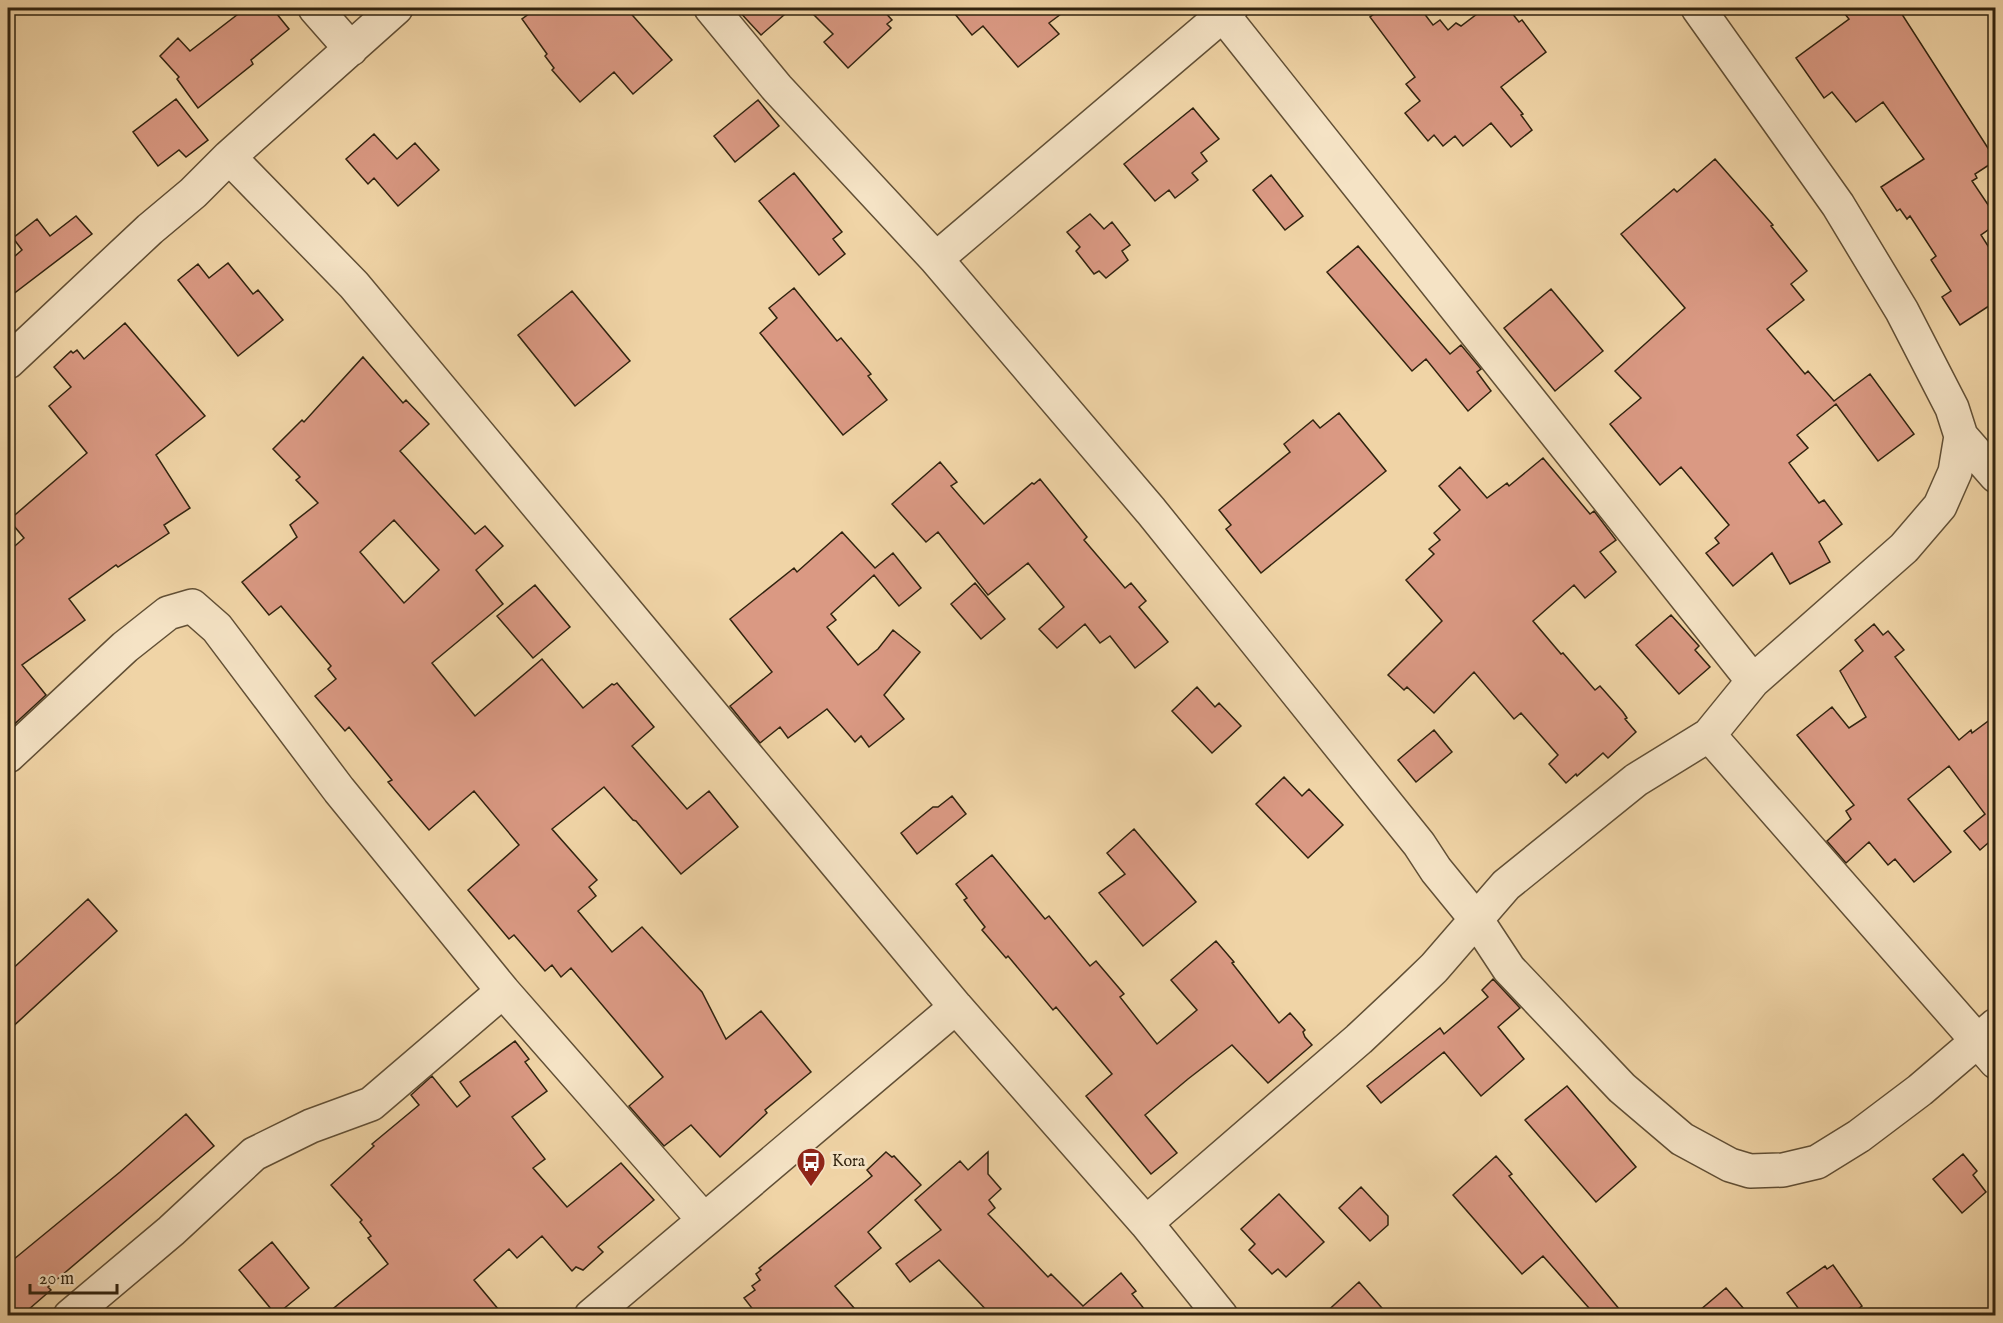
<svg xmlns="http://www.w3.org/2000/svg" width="2003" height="1323" viewBox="0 0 2003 1323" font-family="'IM FELL English',serif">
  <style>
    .building { fill: #da9983; stroke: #31230f; stroke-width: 1.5; fill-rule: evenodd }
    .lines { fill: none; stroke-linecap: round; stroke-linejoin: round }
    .minor-casing { stroke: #614f35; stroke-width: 36 }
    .minor { stroke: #f5e3c5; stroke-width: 33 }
    .labels { text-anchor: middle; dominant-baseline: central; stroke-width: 6; stroke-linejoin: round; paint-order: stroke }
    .poi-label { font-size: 16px; fill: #31230f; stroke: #f5e3c5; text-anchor: start }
  </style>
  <rect width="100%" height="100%" fill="#f0d4a6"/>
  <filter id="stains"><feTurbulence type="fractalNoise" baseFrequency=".00333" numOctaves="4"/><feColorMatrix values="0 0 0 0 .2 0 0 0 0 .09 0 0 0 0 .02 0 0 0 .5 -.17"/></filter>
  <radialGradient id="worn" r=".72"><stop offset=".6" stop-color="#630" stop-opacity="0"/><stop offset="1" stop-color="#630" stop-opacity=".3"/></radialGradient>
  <path class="building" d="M246,8H272L289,29L251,60L253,64L198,108L177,79L179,77L160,56L178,38L190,51Z
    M537,8H626L672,60L633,94L614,72L580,102L552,70L554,68L545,56L547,54L522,19Z
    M736,8H792L761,35Z
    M807,8H881L892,20L887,24L891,28L848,68L824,42L833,34Z
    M950,8H1069L1049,23L1059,34L1018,67L983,26L972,35Z
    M1382,8H1420L1433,25L1440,20L1448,30L1456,23L1461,26L1485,8H1508L1519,22L1522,20L1546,52L1501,87L1523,114L1521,115L1532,130L1511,147L1491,123L1463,146L1455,136L1443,146L1434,135L1428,141L1405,113L1420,101L1406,84L1415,77L1370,17Z
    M1840,8H1898L1995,159V161L1975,174L1977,178L1972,181L1995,215V225L1981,235L1995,257V302L1960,325L1942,297L1951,291L1931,260L1936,256L1910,216L1907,219L1900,209L1897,211L1881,187L1924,159L1883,102L1856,122L1832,92L1824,98L1796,58L1849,19Z
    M176,99L208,140L186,157L179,150L158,166L133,132Z
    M758,100L779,126L735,162L714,136Z
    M1193,108L1219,139L1201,153L1207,161L1192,173L1198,180L1175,198L1169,190L1155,201L1124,164Z
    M374,134L397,159L415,143L439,170L398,206L374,178L368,184L346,159Z
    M1715,159L1773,225L1771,226L1807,271L1791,284L1804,300L1767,329L1805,374L1808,371L1834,401L1870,374L1914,434L1878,461L1836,404L1797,435L1808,448L1789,463L1819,503L1824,500L1842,524L1819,542L1830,562L1790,584L1772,553L1733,586L1706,553L1719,543L1715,538L1729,525L1681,467L1660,485L1610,424L1641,398L1615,371L1685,308L1621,234L1674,189L1677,192Z
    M794,173L842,232L833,239L845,254L819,275L759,201Z
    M1271,175L1303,216L1285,230L1253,190Z
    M1090,214L1104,229L1112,222L1130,245L1122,251L1128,260L1106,278L1099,271L1094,274L1076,251L1080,247L1067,232Z
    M76,216L92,234L8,298V262L22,250L13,238L37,219L50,236Z
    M1358,246L1450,354L1461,345L1481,369L1477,372L1491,391L1468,411L1426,359L1412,371L1327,272Z
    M228,263L253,294L258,290L283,320L238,356L178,280L198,264L209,278Z
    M794,288L837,341L841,338L871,374L868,376L887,400L843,435L760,333L777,318L769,308Z
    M1551,289L1603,351L1555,391L1504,328Z
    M572,291L630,361L575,406L518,335Z
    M125,323L205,416L156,455L190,508L164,525L169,533L118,567L116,565L69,599L85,620L22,665L46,695L8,730V552L24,538L9,520L87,453L49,406L71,387L54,367L71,351L73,353L77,350L84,359Z
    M363,357L403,403L406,400L429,424L400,451L475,534L485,526L503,546L476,570L503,604L432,663L475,716L542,659L583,708L612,684L614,685L617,683L654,727L632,746L687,809L709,791L738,827L681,874L636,821L633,820L604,787L552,829L597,880L589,887L596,896L578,911L612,952L642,927L702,992L726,1039L761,1011L811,1072L765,1110L767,1113L720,1157L691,1125L664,1146L629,1106L663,1077L571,968L561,977L552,965L545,971L514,935L509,939L468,890L519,845L474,791L429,830L388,782L392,780L349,727L345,731L315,696L336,679L328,669L331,666L281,606L269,615L242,582L297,537L290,525L318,503L296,480L300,477L273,449L302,420L304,422ZM394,520L439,570L404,603L360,552Z
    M1339,413L1386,471L1261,573L1226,529L1231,525L1219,510L1290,452L1284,444L1313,420L1320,428Z
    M1543,458L1590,514L1594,511L1616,540L1600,552L1616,572L1585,598L1574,585L1533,621L1561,654L1563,653L1595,690L1600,686L1623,712L1627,718L1625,719L1636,732L1608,758L1603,753L1577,776L1576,774L1566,783L1549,764L1558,755L1521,713L1514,719L1474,672L1434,713L1407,687L1404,690L1388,675L1442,621L1406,580L1434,554L1429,549L1440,540L1434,533L1460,510L1439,486L1460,467L1487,498L1507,483L1509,486Z
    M940,462L957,482L951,486L984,524L1032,483L1034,484L1040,479L1087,537L1084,540L1125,588L1131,583L1146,601L1139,607L1168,642L1135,668L1110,636L1100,643L1085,624L1057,648L1039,629L1064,607L1028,563L988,595L938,532L926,542L892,504Z
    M842,532L875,568L893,553L921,588L899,606L874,575L831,614L836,620L827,627L858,665L878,649L893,630L920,652L884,695L904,719L869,747L861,736L855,742L827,709L788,738L780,727L760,743L730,706L772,672L730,619L794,568L797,572Z
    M975,583L1005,619L981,639L951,604Z
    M535,585L570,627L533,658L497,616Z
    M1671,615L1699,646L1695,650L1710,667L1679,694L1636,645Z
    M1874,624L1883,635L1888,631L1904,650L1895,657L1959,740L1971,730L1972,733L1995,716V837L1980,850L1964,831L1985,814L1949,766L1908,799L1951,852L1914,882L1895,859L1888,865L1869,842L1846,863L1827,841L1851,819L1846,811L1854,805L1797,735L1832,707L1849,728L1866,717L1840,671L1863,651L1855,640Z
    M1197,687L1215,707L1219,703L1241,726L1212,753L1172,711Z
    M1434,730L1452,752L1416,782L1398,760Z
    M1284,777L1302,796L1309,789L1343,825L1308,858L1256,804Z
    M952,796L966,814L917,854L901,833L933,807H938Z
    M1134,829L1196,902L1143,946L1099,893L1125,874L1107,853Z
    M992,855L1045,919L1049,916L1090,966L1096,961L1124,994L1120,997L1157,1044L1197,1010L1171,980L1216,941L1234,962L1232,963L1279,1023L1290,1013L1305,1030L1303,1032L1305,1037L1312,1045L1268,1083L1232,1045L1188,1079L1145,1115L1177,1153L1151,1174L1086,1096L1112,1074L1056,1007L1053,1010L1008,956L1006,958L982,930L985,927L964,900L967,898L956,884Z
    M88,899L117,931L8,1031V973Z
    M1493,979L1520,1008L1498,1027L1524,1059L1481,1096L1444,1052L1381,1103L1367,1086L1440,1028L1444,1034L1488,997L1482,990Z
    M515,1041L529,1059L525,1062L547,1091L512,1117L545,1159L533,1168L567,1207L621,1163L654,1200L598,1247L603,1252L583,1270L576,1267L572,1271L542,1236L517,1258L509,1249L474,1280L504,1316H324L388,1264L368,1238L371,1236L360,1222L362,1220L331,1185L374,1146L372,1144L419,1105L411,1095L432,1076L457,1107L470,1096L460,1082Z
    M1567,1086L1636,1167L1596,1202L1525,1120Z
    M186,1114L214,1146L48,1287L51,1290L21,1316H8V1264L120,1172Z
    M886,1152L892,1157L894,1156L921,1185L868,1232L881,1248L835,1286L861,1316H758L744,1298L755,1290L752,1286L760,1280L756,1274L761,1270L759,1268L872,1176L867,1170Z
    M988,1152V1174L1001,1189L989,1200L995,1208L988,1214L1048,1277L1051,1274L1083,1306L1121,1273L1136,1291L1132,1294L1150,1316H992L939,1260L910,1282L896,1264L941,1230L915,1200L960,1161L968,1170Z
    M1963,1154L1977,1171L1973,1175L1986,1192L1962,1213L1933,1179Z
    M1496,1156L1512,1174L1509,1176L1625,1316H1596L1543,1256L1522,1274L1453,1195Z
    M1361,1187L1388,1216V1225L1370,1241L1339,1208Z
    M1279,1194L1324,1242L1286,1277L1278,1269L1272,1274L1249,1250L1255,1244L1241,1229Z
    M272,1242L309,1288L276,1315L239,1270Z
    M1833,1265L1862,1306L1848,1316H1804L1787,1293L1825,1266L1827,1269Z
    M1359,1282L1389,1316H1322Z
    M1726,1288L1750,1316H1693Z"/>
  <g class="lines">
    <g class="minor-casing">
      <path id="minor" d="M315,8L351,49
        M711,8L777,88L936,259L1151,511L1419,844L1436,870L1476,919L1509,969L1622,1088L1682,1139L1730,1165L1750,1171L1783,1170L1817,1162L1859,1136L1920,1090L1996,1025
        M1223,15L1753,681
        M229,157L396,8
        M936,259L1231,8
        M8,362L150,229L193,193L229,157L354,285L956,1007L1146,1223L1221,1316
        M1961,436L1996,476
        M1709,735L1996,1062
        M8,756L125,647L168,613L192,606L217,628L339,790L503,991L704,1220
        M1146,1223L1359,1039L1407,994L1434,968L1506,885L1636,780L1709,735L1753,681L1904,548L1940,506L1955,472L1961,436L1952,408L1902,311L1838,205L1698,8
        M70,1316L171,1231L254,1154L311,1126L371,1104L503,991
        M591,1316L956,1007"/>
    </g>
    <use href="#minor" class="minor"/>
  </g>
  <defs>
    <g id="bus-pin" transform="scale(1.5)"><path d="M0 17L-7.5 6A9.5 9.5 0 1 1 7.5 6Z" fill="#8f2418" stroke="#f5e3c5"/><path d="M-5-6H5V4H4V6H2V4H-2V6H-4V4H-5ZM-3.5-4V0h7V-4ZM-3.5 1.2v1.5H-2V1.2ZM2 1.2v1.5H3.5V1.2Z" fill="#fff"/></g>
  </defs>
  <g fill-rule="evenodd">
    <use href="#bus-pin" x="811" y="1162"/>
  </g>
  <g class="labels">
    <g class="poi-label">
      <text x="832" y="1162">Kora</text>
    </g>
  </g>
  <rect width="2003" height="1323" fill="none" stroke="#f0d4a6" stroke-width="30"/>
  <rect x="9" y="9" width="1985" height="1305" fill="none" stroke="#31230f" stroke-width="3"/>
  <rect x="15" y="15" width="1973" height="1293" fill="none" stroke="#31230f" stroke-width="1.5"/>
  <path d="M30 1284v9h87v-9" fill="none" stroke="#31230f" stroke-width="3"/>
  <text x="39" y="1284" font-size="18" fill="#31230f" stroke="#f5e3c5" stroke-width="4.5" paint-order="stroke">20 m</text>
  <rect width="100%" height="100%" filter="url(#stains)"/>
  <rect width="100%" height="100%" fill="url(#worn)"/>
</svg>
